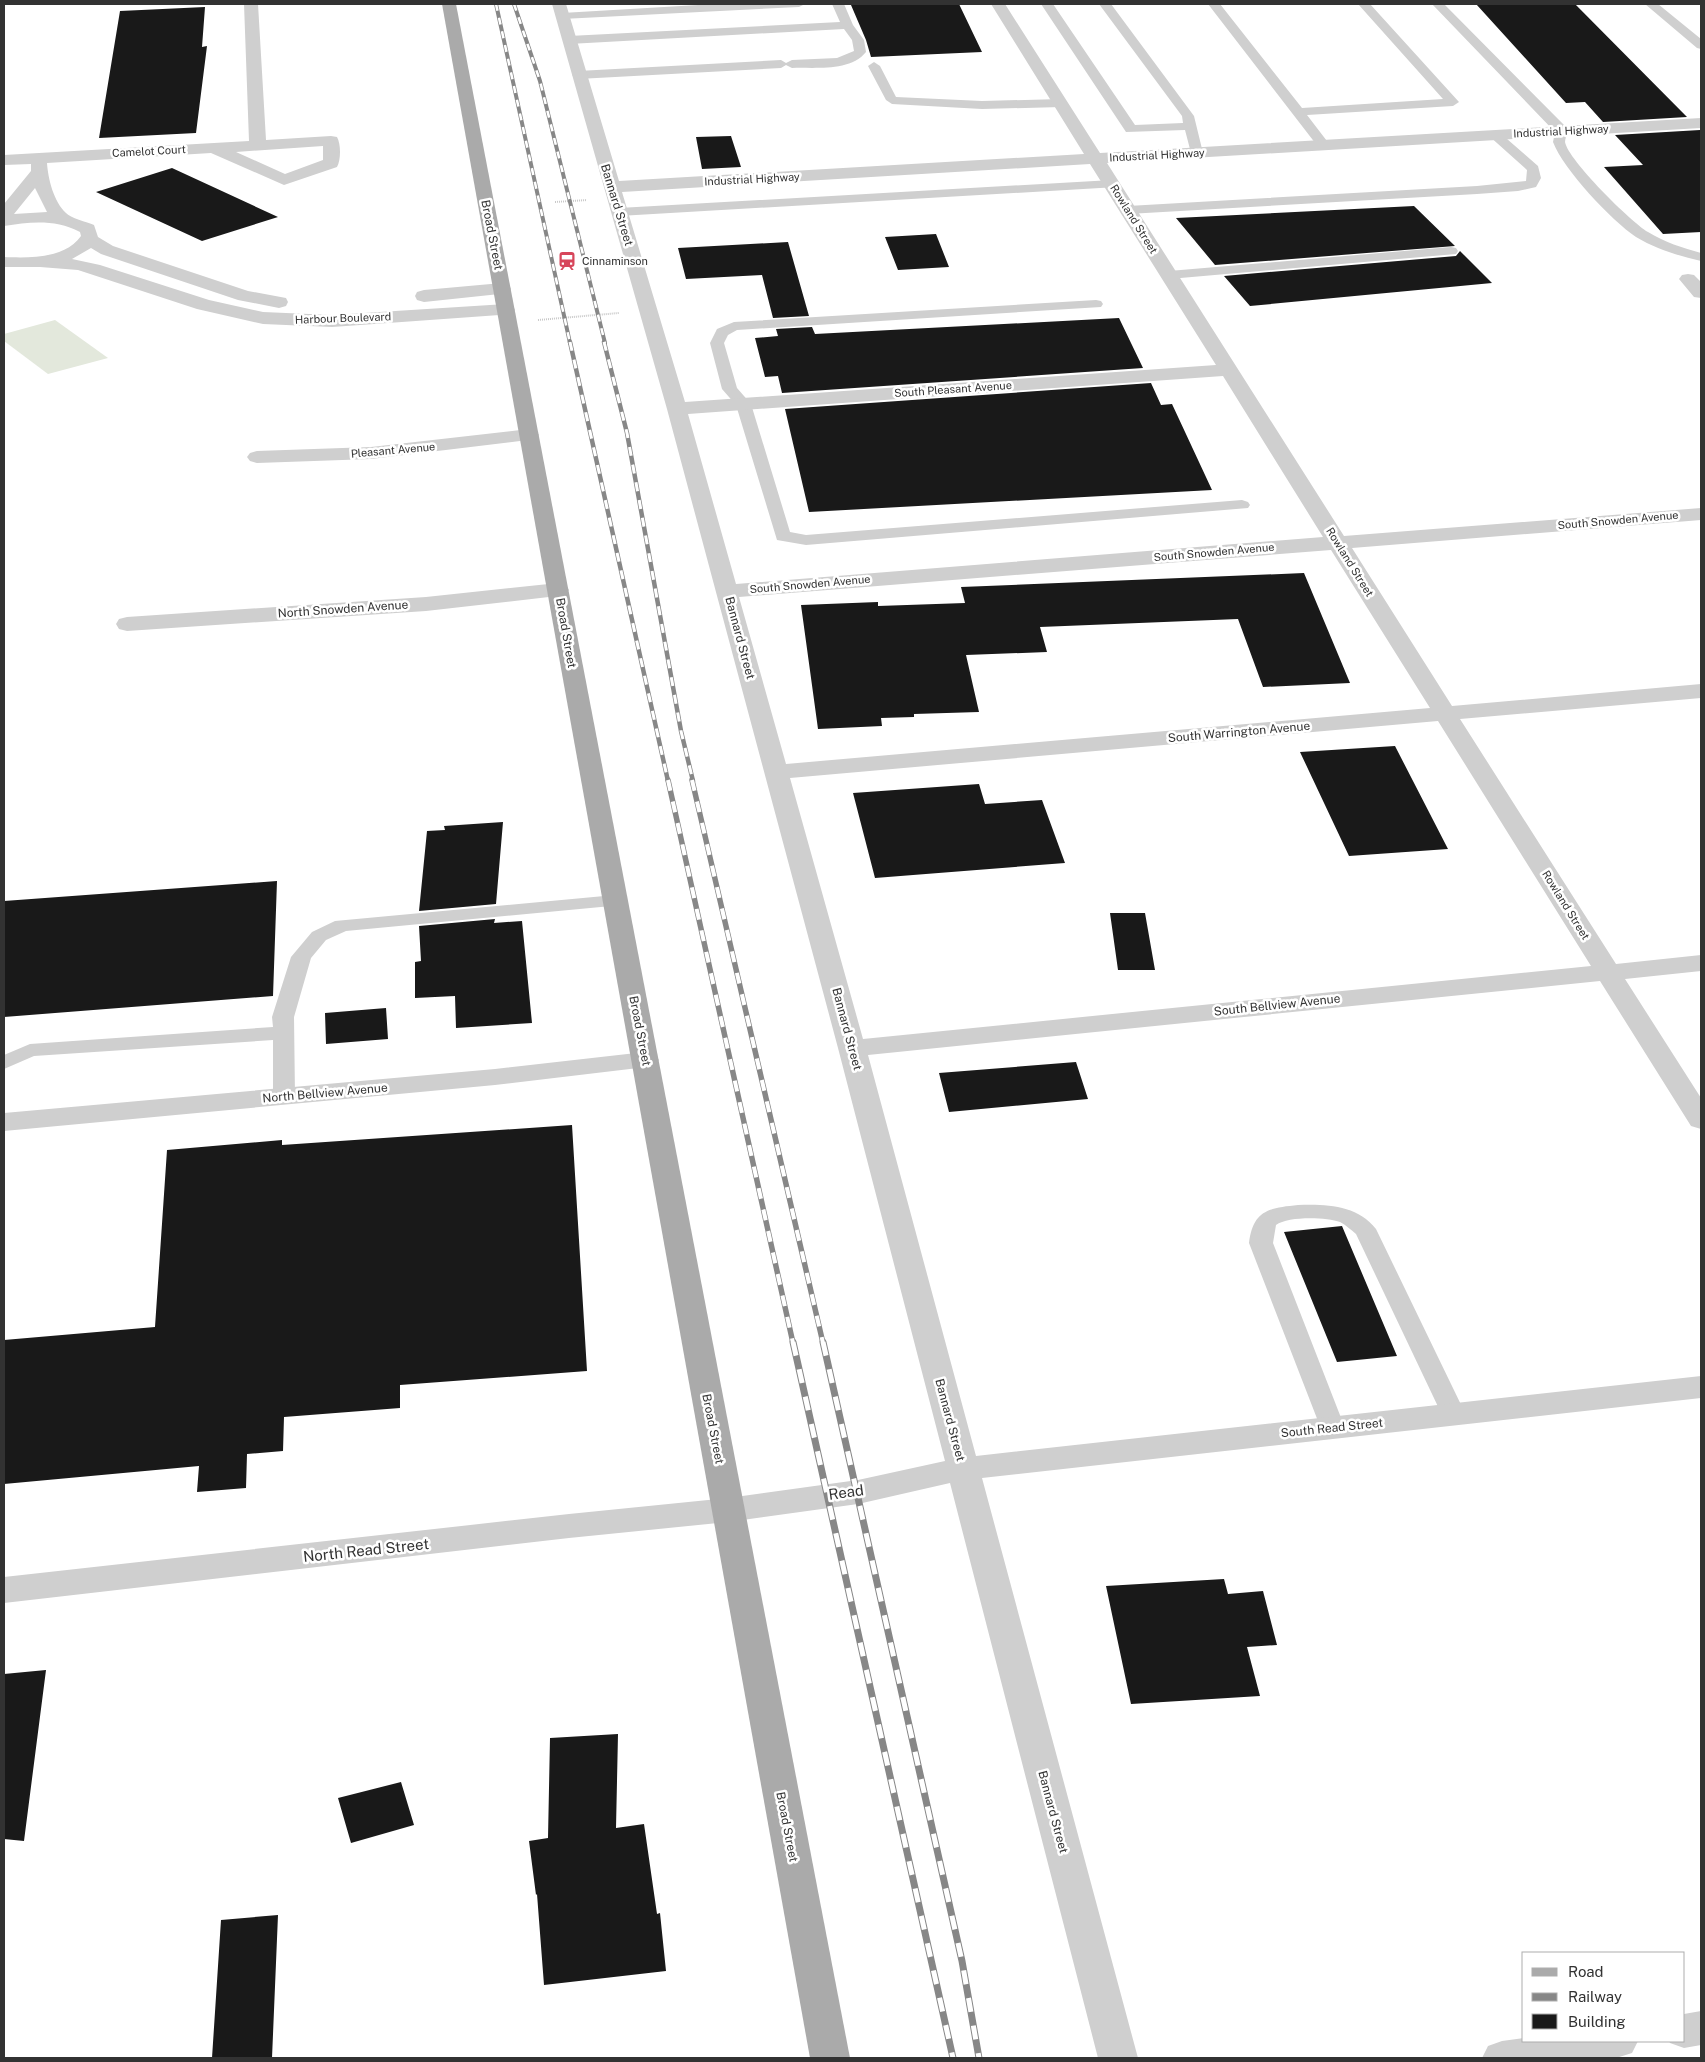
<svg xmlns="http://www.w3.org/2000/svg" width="1705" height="2062" viewBox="0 0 1705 2062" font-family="'Public Sans',sans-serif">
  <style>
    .green { fill: #e3e8dc }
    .building { fill: #191919 }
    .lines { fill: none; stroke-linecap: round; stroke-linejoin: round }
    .path { stroke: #c9c9c9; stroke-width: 2; stroke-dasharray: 1 1; stroke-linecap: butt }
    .lane { fill: #cfcfcf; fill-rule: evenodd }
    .street { fill: #cfcfcf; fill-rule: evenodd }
    .primary { fill: #aaa; fill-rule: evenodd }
    .rail-far3-casing { stroke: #878787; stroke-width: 4 }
    .rail-far2-casing { stroke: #878787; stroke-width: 4.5 }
    .rail-far1-casing { stroke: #878787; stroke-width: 5.5 }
    .rail-casing { stroke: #878787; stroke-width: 7 }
    .rail-far3 { stroke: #fff; stroke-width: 2.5; stroke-dasharray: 7; stroke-linecap: butt }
    .rail-far2 { stroke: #fff; stroke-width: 3; stroke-dasharray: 9; stroke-linecap: butt }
    .rail-far1 { stroke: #fff; stroke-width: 4; stroke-dasharray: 11; stroke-linecap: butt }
    .rail { stroke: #fff; stroke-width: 5; stroke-dasharray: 14; stroke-linecap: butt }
    .labels { text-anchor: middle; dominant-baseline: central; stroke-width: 5; stroke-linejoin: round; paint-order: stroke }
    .far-street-label { font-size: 11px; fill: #323232; stroke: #fff }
    .far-poi-label { font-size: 11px; fill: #323232; stroke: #fff; text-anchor: start }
    .street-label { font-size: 12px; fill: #323232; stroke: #fff }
    .near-street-label { font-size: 15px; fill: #323232; stroke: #fff }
  </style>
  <rect width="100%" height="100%" fill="#fff"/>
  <path class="green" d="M55,320L108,358L48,374L4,341V334Z"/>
  <path class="building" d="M882,4H959L982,52L871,57L866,40L851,5Z
    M1476,4H1575L1687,117L1603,122L1585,102L1566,103Z
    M205,7L202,47L207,46L196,133L99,138L120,11Z
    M1700,130L1701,232L1663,234L1604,167L1643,165L1615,135Z
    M731,136L741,167L702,169L696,137Z
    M172,168L278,217L202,241L96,192Z
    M1414,206L1455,246L1215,265L1176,218Z
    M936,234L949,267L898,270L885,237Z
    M788,242L809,316L773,318L762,275L686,279L678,248Z
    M1460,251L1492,283L1250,306L1224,276L1456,256Z
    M1119,318L1143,368L782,393L778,376L765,377L755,338L778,336L776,329L812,327L815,334Z
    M1151,383L1161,405L1172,404L1212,490L809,512L785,409Z
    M1304,573L1350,683L1263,687L1238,619L1040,627L1047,652L966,655L979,712L914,714V717L881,718L882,726L818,729L801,605L878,602V606L965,603L961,587Z
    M1395,746L1448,849L1349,856L1300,752Z
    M979,784L985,804L1042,800L1065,863L875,878L853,793Z
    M503,822L496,904L419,911L427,831L445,830L444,826Z
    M277,881L273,996L4,1017V901Z
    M1110,913H1145L1155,970H1118Z
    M495,919L494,923L522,921L532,1023L456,1028L455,996L415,998V962L421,961L419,926Z
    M386,1008L388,1039L326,1044L325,1013Z
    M1076,1062L1088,1099L949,1112L939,1073Z
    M572,1125L587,1371L400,1385V1408L284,1417L283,1451L247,1454L246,1488L197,1492L199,1466L4,1484V1340L155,1327L167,1150L282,1140V1145Z
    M1342,1226L1397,1356L1337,1362L1284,1232Z
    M1224,1579L1228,1594L1263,1591L1277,1645L1247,1647L1260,1696L1131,1704L1106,1586Z
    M46,1670L24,1841L4,1839V1674Z
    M618,1734L616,1828L644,1824L657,1914L660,1913L666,1971L544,1985L537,1894L536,1895L529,1841L548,1838L550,1738Z
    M401,1782L414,1825L351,1843L338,1798Z
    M278,1915L272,2058H212L221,1920Z"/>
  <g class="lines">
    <path class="path" d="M555,202L587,200
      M538,320L619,313"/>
    <path class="lane" d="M715,4H805L799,7L562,19L556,16L562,13Z
      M832,4H844L853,25L864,40L866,52C850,72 815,67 792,68L786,65L781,68L578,79L572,75L578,71L781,60L786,63L792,60L837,58L854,51L852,40L844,29L569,44L563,40L569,36L840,22Z
      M1041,4H1053L1135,125L1183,123L1182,116L1099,4H1111L1194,116L1203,153L1202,156H1192L1191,153L1185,130L1126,132Z
      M1208,4H1220L1302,108L1443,99L1358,4H1370L1459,102L1453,106L1307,115L1330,145L1324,149L1319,148Z
      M1432,4H1444L1567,128L1568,131C1567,134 1565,139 1565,142C1568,160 1631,222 1648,232C1664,242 1683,248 1701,253V261C1679,256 1656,249 1636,237C1612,221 1563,169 1553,142L1555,132Z
      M1645,4H1658L1701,39V49L1697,48Z
      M874,62L880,66L896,97L982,101L1061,99L1067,103L1061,107L982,109L892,104L886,100L868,66Z
      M1494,131L1499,132L1538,166L1541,178L1536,187L1518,191L1477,194L1128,214L1121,210L1128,206L1477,186L1526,181L1527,170L1488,135Z
      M1112,180L1119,184L1117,187L619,216L612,212L619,208Z
      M1451,247L1456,248L1458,251L1456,254L1169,279L1164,278L1162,275L1164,272L1169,271Z
      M1096,300L1101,301L1103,304L1101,307L737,330L728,335L724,343L737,388L751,404L790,532L806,535L1242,500L1248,502L1250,505L1248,508L806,545L777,540L736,405L722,389L710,343L717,329L734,322Z
      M615,895L622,897L625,901L622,905L346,931L326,940L311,958L294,1017L295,1097L292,1102L284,1104L276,1102L273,1097V1040L34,1056L4,1069V1055L30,1044L273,1027L272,1017L291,957L312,932L335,921Z
      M1298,1205C1327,1204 1357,1205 1376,1229L1466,1415L1463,1421L1454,1424L1445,1421L1442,1415L1356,1234C1351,1230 1346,1225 1340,1222C1326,1217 1288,1216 1276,1225L1273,1243L1345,1428L1341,1434L1332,1437L1323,1434L1249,1243C1253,1211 1268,1208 1298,1205Z"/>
    <path class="street" d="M244,4H258L266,140L331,136L337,137C341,144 341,160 337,167L284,185L211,153L47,163C48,179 54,202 66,213C70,218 87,222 94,225L98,237L113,246L248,291L286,298L288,302L286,306L279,308L238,300L101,254L91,248L72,259L100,265L209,300L263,312L332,315L506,304L513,306L515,310L513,314L332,327L263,324L197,309L78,270L40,267H4V257C28,258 65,259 81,236L80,232C55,219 30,222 4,226V204L31,171V164L4,165V155L249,141ZM323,146V160L285,174L236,152ZM35,188L47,212L14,214Z
      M552,4H566L619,181L1084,154L991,4H1005L1100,153L1701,118V128L1107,163L1344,536L1701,508V520L1352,548L1452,706L1701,684V698L1460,719L1616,964L1701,955V971L1625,979L1701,1098V1129L1691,1126L1600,981L868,1055L976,1456L1701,1376V1398L982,1478L1138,2058H1098L950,1483L858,1504L728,1522L569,1538L4,1603V1577L569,1514L728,1498L858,1480L945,1461L838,1048L667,409ZM1090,164L1216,365L685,402L622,192ZM1223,376L1323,537L736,584L688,414ZM1331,550L1430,708L786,764L739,597ZM1438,721L1591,966L863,1039L790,778Z
      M1688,274L1694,275L1701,282V298L1694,297L1679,279L1682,275Z
      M502,283L509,285L511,289L509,293L424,302L417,300L415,296L417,292L424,290Z
      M529,429L536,431L539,435L536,439L371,459L257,463L250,461L247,457L250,453L257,451L371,447Z
      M558,583L566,585L569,590L566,595L426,611L127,631L119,629L116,624L119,619L127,617L426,597Z
      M645,1052L655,1054L659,1060L655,1066L495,1085L4,1131V1113L495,1069Z
      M1701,2011V2045L1684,2048L1670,2043L1669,2041H1684V2014Z
      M1524,2038V2041H1638L1632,2053L1616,2058H1482L1488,2046L1502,2041Z"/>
    <path class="primary" d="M442,4H456L850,2058H810Z"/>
    <g class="rail-far3-casing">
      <path id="rail-far3" d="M496,4L570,343
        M514,4L540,81L605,343"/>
    </g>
    <g class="rail-far2-casing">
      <path id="rail-far2" d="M570,342L668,781
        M604,342L627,433L681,731L693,781"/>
    </g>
    <g class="rail-far1-casing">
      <path id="rail-far1" d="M668,780L793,1343
        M692,780L823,1343"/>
    </g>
    <g class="rail-casing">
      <path id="rail" d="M793,1342L953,2058
        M823,1342L962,1961L979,2058"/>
    </g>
    <use href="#rail-far3" class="rail-far3"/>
    <use href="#rail-far2" class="rail-far2"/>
    <use href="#rail-far1" class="rail-far1"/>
    <use href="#rail" class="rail"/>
  </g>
  <defs>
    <g id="station-bare" transform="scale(1.5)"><path d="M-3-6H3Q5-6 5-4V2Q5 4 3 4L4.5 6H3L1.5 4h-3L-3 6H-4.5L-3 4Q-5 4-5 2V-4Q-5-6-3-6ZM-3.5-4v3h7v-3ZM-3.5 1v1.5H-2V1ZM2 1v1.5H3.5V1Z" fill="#d7465b" stroke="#fff" stroke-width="2.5" paint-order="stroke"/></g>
  </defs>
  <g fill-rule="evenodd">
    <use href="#station-bare" x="567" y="261"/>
  </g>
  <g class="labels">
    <g class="far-street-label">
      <text transform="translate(1561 131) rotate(-3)">Industrial Highway</text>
      <text transform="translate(149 151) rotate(-3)">Camelot Court</text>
      <text transform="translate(1157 155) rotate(-3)">Industrial Highway</text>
      <text transform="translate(752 179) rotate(-3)">Industrial Highway</text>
      <text transform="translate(1134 219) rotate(58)">Rowland Street</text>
      <text transform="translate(343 318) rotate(-2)">Harbour Boulevard</text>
      <text transform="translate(953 389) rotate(-4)">South Pleasant Avenue</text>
      <text transform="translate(393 450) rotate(-5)">Pleasant Avenue</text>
      <text transform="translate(1618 520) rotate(-5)">South Snowden Avenue</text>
      <text transform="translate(1214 552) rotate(-5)">South Snowden Avenue</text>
      <text transform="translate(1350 562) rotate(58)">Rowland Street</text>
      <text transform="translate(810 584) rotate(-5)">South Snowden Avenue</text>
      <text transform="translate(1566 905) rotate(58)">Rowland Street</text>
    </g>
    <g class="far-poi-label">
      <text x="582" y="261">Cinnaminson</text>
    </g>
    <g class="street-label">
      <text transform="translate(617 205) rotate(73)">Bannard Street</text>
      <text transform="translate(492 235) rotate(79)">Broad Street</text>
      <text transform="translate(343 609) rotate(-4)">North Snowden Avenue</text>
      <text transform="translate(566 633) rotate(80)">Broad Street</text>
      <text transform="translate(740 638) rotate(75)">Bannard Street</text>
      <text transform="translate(1239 732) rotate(-5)">South Warrington Avenue</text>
      <text transform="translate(1277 1005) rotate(-6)">South Bellview Avenue</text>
      <text transform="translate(847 1029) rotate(75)">Bannard Street</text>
      <text transform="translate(640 1031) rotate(79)">Broad Street</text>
      <text transform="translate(325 1093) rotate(-5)">North Bellview Avenue</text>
      <text transform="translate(950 1420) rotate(75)">Bannard Street</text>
      <text transform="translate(1332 1428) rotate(-6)">South Read Street</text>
      <text transform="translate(713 1429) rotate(79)">Broad Street</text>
      <text transform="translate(1053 1812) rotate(75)">Bannard Street</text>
      <text transform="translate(787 1827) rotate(79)">Broad Street</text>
    </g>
    <g class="near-street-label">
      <text transform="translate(846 1492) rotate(-8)">Read</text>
      <text transform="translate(366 1550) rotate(-6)">North Read Street</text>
    </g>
  </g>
  <rect width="1705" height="2062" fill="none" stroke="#323232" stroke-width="10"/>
  <rect x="1522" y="1952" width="162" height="90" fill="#ffffff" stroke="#adadad"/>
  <rect x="1532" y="1968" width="25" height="8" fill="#aaaaaa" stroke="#adadad"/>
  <text x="1568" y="1977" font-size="15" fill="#323232">Road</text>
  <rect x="1532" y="1993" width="25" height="8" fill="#878787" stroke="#adadad"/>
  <text x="1568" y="2002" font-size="15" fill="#323232">Railway</text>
  <rect x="1532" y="2014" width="25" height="15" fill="#191919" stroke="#adadad"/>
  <text x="1568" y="2027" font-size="15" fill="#323232">Building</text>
</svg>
